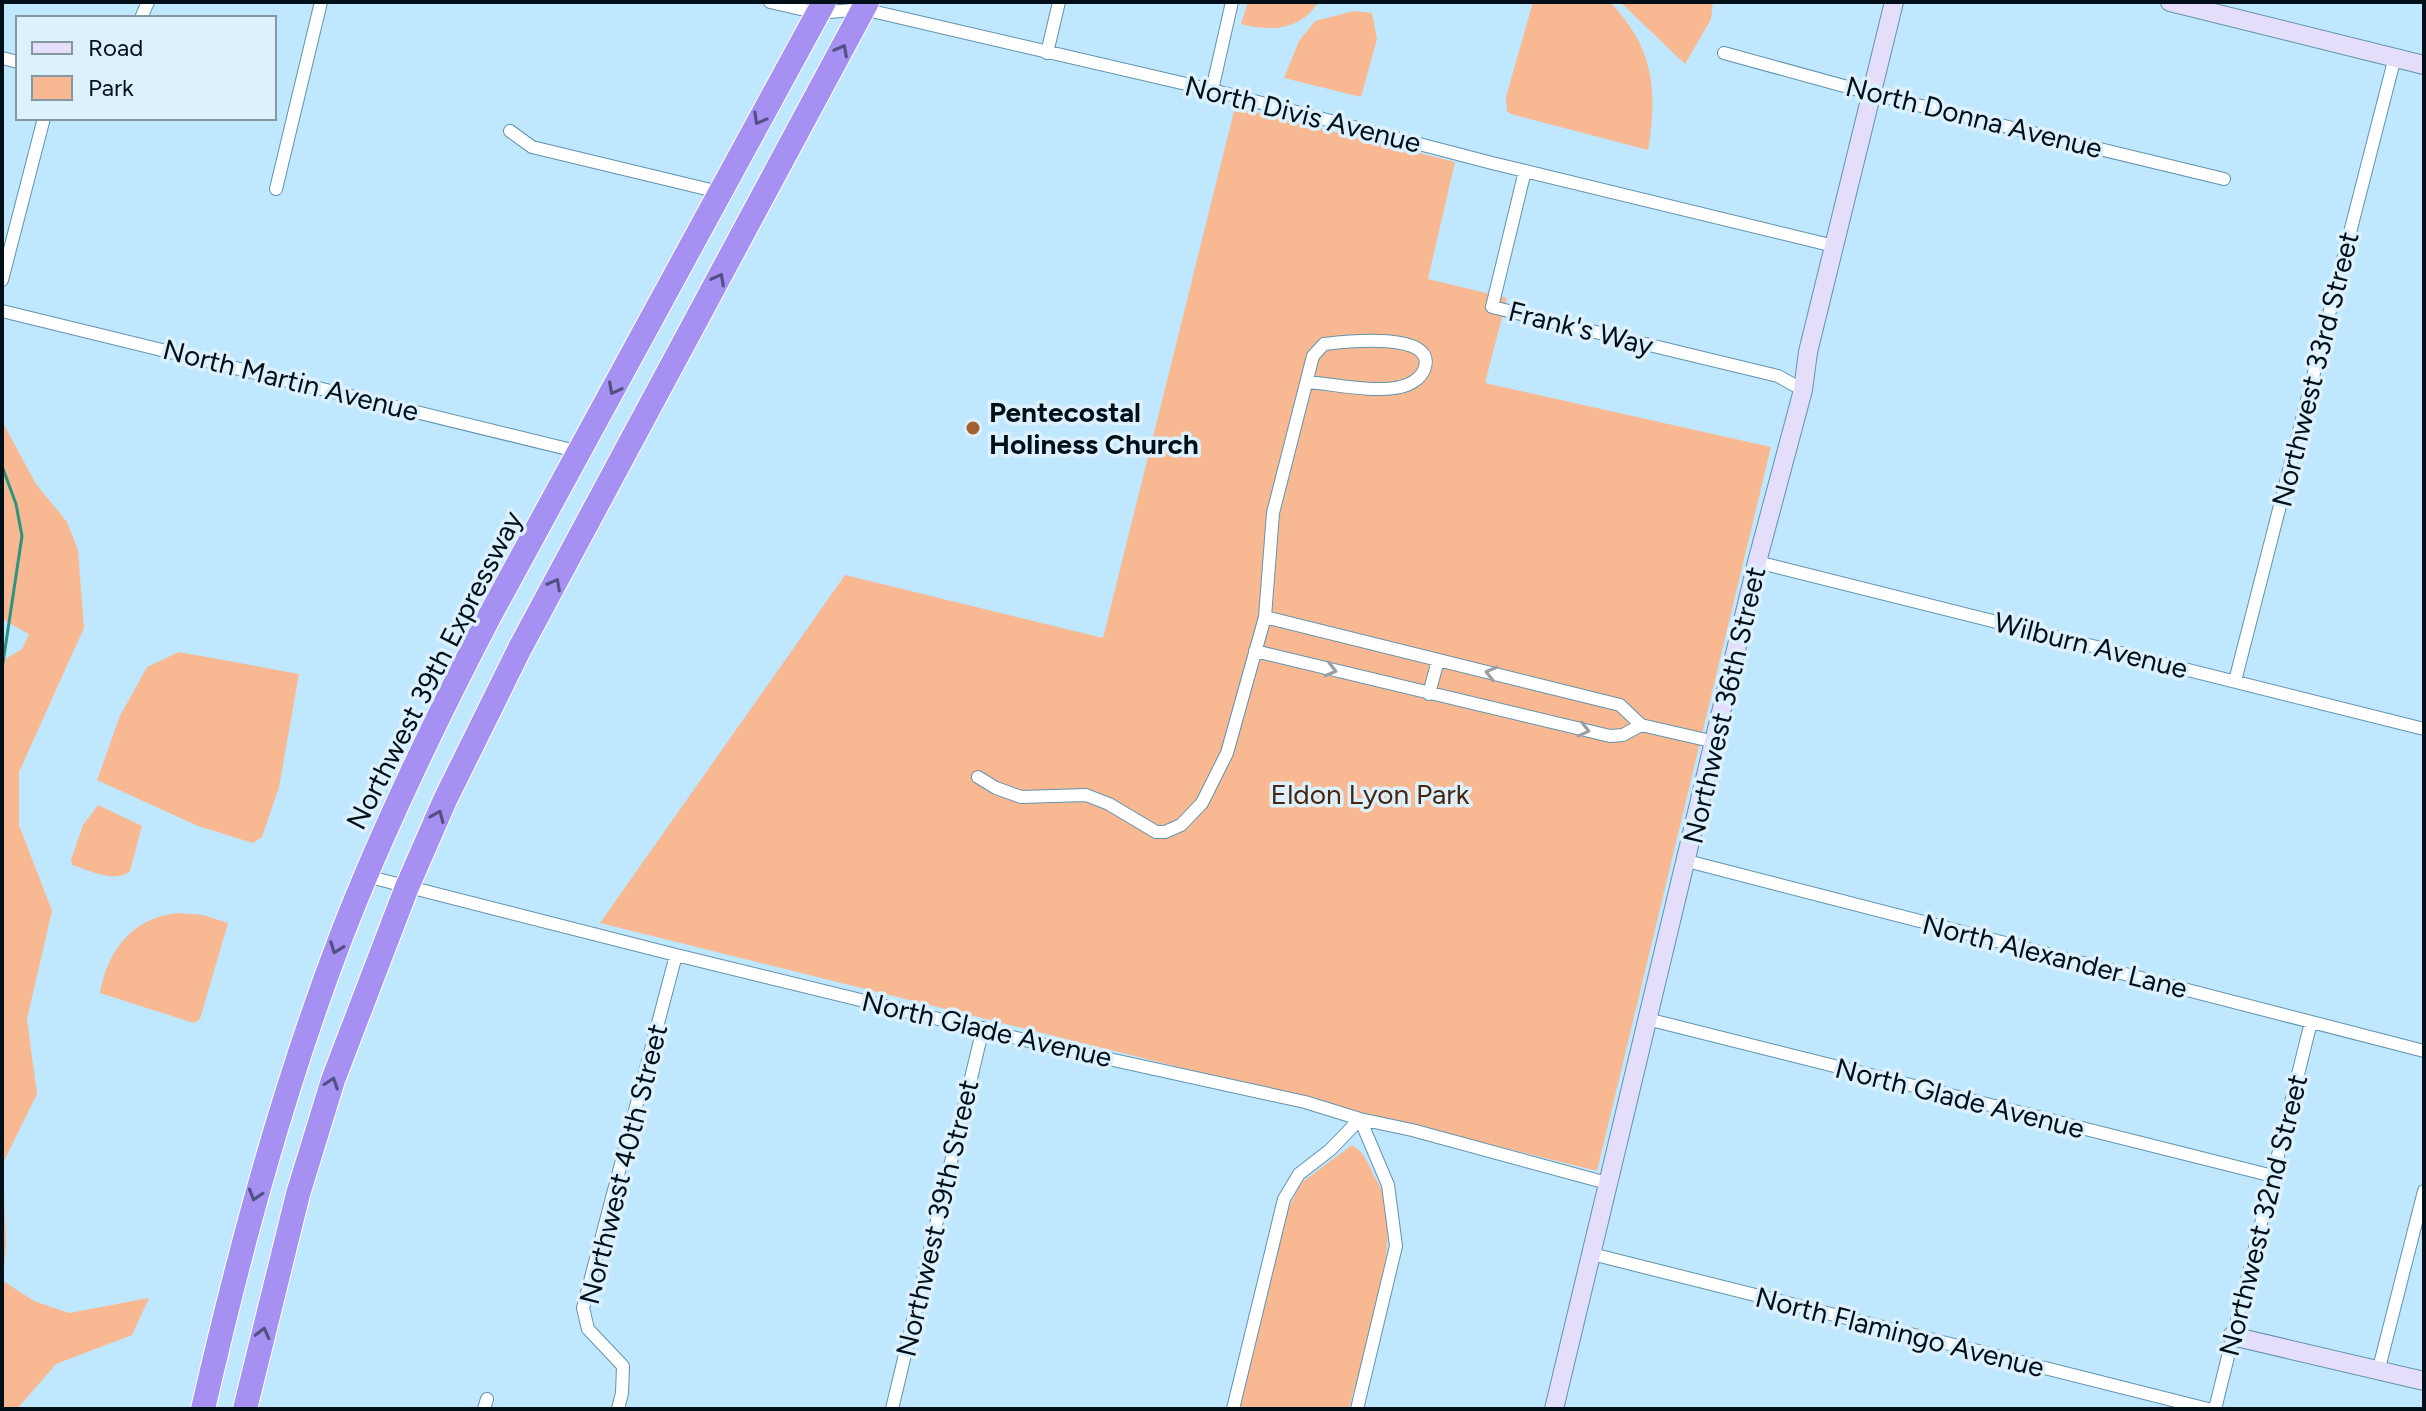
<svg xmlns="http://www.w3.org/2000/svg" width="2426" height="1411" viewBox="0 0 2426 1411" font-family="Figtree,sans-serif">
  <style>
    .green { fill: #f8b992 }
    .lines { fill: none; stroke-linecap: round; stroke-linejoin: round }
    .stream { stroke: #2d947e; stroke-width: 3 }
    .street-casing { stroke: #6293ac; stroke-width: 14 }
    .secondary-casing { stroke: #6293ac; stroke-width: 20 }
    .highway-casing { stroke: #fff; stroke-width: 26 }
    .street { stroke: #fff; stroke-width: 12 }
    .secondary { stroke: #e4defb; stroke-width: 18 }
    .highway { stroke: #a691f2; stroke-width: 24 }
    .oneway { stroke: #535085 }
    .oneway2 { stroke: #999fa3 }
    .poi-dot { fill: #a45f31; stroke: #ddf1fd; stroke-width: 3 }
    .labels { text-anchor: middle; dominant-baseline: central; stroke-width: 7; stroke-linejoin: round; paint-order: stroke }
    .street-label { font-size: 28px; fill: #000f18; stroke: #ddf1fd }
    .poi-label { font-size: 28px; font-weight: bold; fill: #000f18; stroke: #ddf1fd; text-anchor: start }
    .park-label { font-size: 28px; fill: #48250d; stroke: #ddf1fd }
  </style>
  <rect width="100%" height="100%" fill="#bfe7fe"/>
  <path class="green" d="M1248,2H1318C1302,30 1270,32 1241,24Z
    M1533,2H1610C1654,48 1658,90 1648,150L1511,114L1507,111L1506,97Z
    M1620,2H1713L1711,19L1685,64Z
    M1354,11L1372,13L1377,39L1361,97L1284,78L1299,41L1315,21Z
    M1235,107L1455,162L1428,279L1507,298L1485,383L1771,447L1597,1171L600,923L845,575L1103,638Z
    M2,421L36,484L67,522L78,550L84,628L19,772V825L52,911L27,1019L37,1094L3,1163L6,1244L3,1281L34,1301L69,1313L149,1298L132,1335L56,1364L17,1409H2V661L22,649L29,634L2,619Z
    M179,652L299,674L279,787L262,837L253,843L198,826L97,780L120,716L147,667Z
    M98,805L142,826L130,871C114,884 90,870 72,865L71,860L83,825Z
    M179,913L203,915L228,923L200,1019L194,1023L100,993C108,949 133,917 179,913Z
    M1352,1145C1363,1151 1368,1162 1373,1174C1377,1181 1382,1189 1384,1197C1399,1256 1364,1349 1349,1409H1240L1283,1219L1301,1183Z"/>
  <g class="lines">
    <path class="stream" d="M2,466L16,504L22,536L2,669"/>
    <g class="street-casing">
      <path id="street" d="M770,2L818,13L863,9L1212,90L1492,163L1834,246
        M141,18L148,2
        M1047,53L1059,2
        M1724,53L1884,97L2224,179
        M2,58L18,62
        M1212,90L1232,2
        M510,131L532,147L719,192
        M1525,171L1492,307L1778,376L1803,390
        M276,189L321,2
        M2,280L44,118
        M2,311L580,452
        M1757,562L2424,729
        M1265,617L1620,705L1641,725L1715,742
        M1255,651L1610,736L1623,735L1641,725
        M2235,681L2395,57
        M1429,694L1438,660
        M978,777L996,788L1021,797L1086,795L1109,804L1156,832H1165L1181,825L1202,803L1227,753L1265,617L1273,513L1313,356L1324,344C1341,342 1440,330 1424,370C1420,379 1410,385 1400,387C1374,393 1334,384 1307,382
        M1687,861L2424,1051
        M366,876L676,955L1045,1045L1305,1102L1360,1119L1412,1130L1607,1183
        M1647,1019L2273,1176
        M1592,1254L2208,1409
        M2378,1372L2424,1191
        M484,1409L487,1399
        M618,1409L622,1393L623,1366L588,1329L583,1308L676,955
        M892,1409L983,1028
        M1233,1409L1284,1199L1299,1174L1330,1150L1360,1119L1388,1185L1396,1246L1357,1409
        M2215,1409L2311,1022"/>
    </g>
    <g class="secondary-casing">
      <path id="secondary" d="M2170,2L2424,65
        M2232,1336L2424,1381
        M1554,1409L1757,562L1803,390L1808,352L1894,2"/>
    </g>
    <g class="highway-casing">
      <path id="highway" d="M203,1409C240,1249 282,1091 341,937C383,828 435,721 489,617L824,2
        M245,1409L298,1194L333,1080L407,887L445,800L520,648L867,2"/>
    </g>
    <use href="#street" class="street"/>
    <use href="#secondary" class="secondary"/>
    <use href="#highway" class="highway"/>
  </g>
  <defs><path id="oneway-chevron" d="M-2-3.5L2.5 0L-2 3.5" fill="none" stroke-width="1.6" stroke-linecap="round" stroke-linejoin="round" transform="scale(2)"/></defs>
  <g class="oneway">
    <use href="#oneway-chevron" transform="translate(842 50) rotate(-62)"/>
    <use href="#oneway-chevron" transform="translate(759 119) rotate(119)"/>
    <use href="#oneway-chevron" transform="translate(719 279) rotate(-62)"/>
    <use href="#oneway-chevron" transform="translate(614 389) rotate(118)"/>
    <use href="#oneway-chevron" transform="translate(555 584) rotate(-62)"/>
    <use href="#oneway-chevron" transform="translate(438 816) rotate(-67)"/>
    <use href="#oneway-chevron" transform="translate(336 948) rotate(110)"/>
    <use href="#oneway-chevron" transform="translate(332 1083) rotate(-71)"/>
    <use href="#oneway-chevron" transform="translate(255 1195) rotate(107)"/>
    <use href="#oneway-chevron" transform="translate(263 1333) rotate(-76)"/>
  </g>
  <g class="oneway2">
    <use href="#oneway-chevron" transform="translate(1331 670) rotate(14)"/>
    <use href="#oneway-chevron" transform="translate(1491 673) rotate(-166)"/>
    <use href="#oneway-chevron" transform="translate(1584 730) rotate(13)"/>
  </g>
  <circle class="poi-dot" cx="973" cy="428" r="8"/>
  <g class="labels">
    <g class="street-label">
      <text transform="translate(1303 114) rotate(14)">North Divis Avenue</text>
      <text transform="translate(1974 117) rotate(14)">North Donna Avenue</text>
      <text transform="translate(1581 328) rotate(14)">Frank's Way</text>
      <text transform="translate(2315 369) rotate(-76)">Northwest 33rd Street</text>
      <text transform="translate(291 380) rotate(14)">North Martin Avenue</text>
      <text transform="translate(2091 645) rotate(14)">Wilburn Avenue</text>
      <text transform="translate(434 670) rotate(-63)">Northwest 39th Expressway</text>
      <text transform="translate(1724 705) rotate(-77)">Northwest 36th Street</text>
      <text transform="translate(2055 956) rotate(14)">North Alexander Lane</text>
      <text transform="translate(987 1029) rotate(13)">North Glade Avenue</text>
      <text transform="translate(1960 1098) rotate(14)">North Glade Avenue</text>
      <text transform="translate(623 1164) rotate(-76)">Northwest 40th Street</text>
      <text transform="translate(2263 1215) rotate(-76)">Northwest 32nd Street</text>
      <text transform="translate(937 1218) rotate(-77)">Northwest 39th Street</text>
      <text transform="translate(1900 1332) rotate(14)">North Flamingo Avenue</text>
    </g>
    <g class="poi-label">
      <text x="989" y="412">Pentecostal<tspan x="989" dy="32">Holiness Church</tspan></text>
    </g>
    <g class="park-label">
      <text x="1370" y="794">Eldon Lyon Park</text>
    </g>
  </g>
  <rect width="2426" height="1411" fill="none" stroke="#000f18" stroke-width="8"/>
  <rect x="16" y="16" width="260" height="104" fill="#ddf1fd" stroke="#8597a1" stroke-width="2"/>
  <rect x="32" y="42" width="40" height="12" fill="#e4defb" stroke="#8597a1" stroke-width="2"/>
  <text x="88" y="56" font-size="24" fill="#000f18">Road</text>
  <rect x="32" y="76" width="40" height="24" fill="#f8b992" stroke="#8597a1" stroke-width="2"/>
  <text x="88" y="96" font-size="24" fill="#000f18">Park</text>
</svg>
